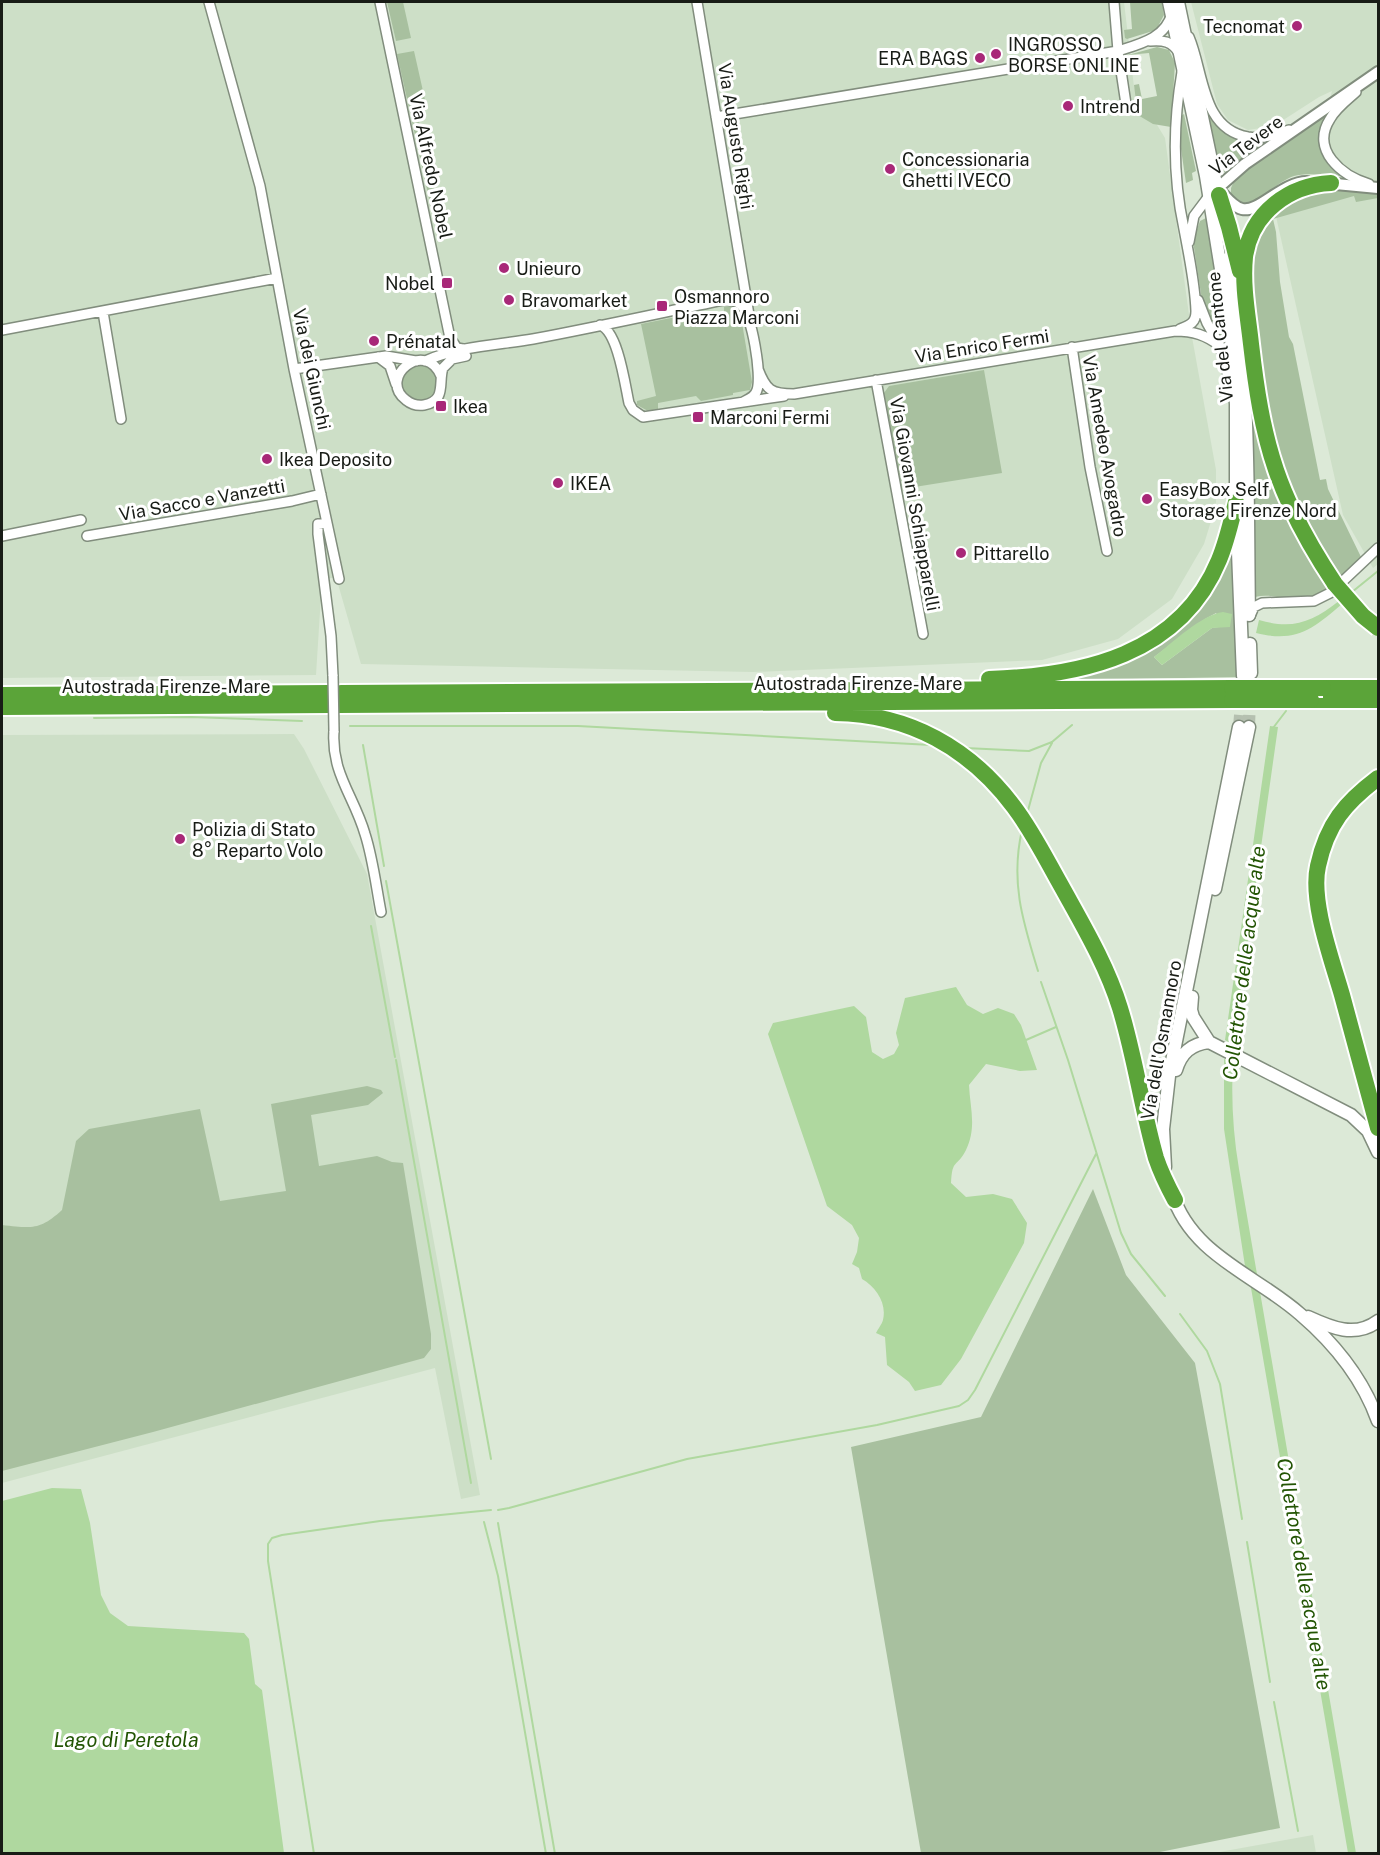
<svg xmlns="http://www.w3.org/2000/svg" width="1380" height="1855" viewBox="0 0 1380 1855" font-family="'Public Sans',sans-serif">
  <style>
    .built { fill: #cddfc7 }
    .green { fill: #a8c09f; fill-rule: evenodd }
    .water { fill: #afd89f }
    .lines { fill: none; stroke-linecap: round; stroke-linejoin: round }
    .stream { stroke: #afd89f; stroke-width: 2 }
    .secondary-tunnel { stroke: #b5c0b0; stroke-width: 12; stroke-dasharray: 12 6; stroke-linecap: butt }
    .minor-casing { stroke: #818d7d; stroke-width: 12 }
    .tertiary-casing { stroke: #818d7d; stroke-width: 14 }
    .secondary-casing { stroke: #818d7d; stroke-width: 15 }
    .motorway-casing { stroke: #fff; stroke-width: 20 }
    .minor { stroke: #fff; stroke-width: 9 }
    .tertiary { stroke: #fff; stroke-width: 10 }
    .secondary { stroke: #fff; stroke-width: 12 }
    .motorway { stroke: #5ba439; stroke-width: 16 }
    .minor-bridge-casing { stroke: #818d7d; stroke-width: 12; stroke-linecap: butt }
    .motorway-bridge-casing { stroke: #fff; stroke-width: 20; stroke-linecap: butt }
    .minor-bridge { stroke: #fff; stroke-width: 9 }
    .motorway-bridge { stroke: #5ba439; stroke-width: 16 }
    .poi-dot { fill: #a82878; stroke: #fff; stroke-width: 2 }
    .labels { text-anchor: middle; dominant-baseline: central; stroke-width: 6; stroke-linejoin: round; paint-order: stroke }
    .poi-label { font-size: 18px; fill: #181c16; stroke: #fff; text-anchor: start }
    .street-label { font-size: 18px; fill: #181c16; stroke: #fff }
    .water-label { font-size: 20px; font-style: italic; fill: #235504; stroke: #fff }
  </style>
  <rect width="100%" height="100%" fill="#dce9d7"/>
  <path class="built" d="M2,2H1124L1134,87L1165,138L1192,337L1216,470V505L1204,544L1172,599L1118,639L1042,660L753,672L361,664L336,577L322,580L316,675L2,678Z
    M1191,2H1378V564L1373,568L1343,515L1275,212L1332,199L1318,145L1332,91L1319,97L1274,126L1248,130L1228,120L1217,104Z
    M294,734L304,749L367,874L480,1495L461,1499L435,1368L2,1483V735Z
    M1313,1835L1316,1853H1214Z"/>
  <path class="green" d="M387,2H403L411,38L396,41Z
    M1130,2H1162L1164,15L1156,30L1127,39L1125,38L1124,30L1132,29Z
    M1157,47L1169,50L1175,63L1171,127L1153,124L1131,111L1136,101L1134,85L1139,84L1142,99L1157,96L1149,53L1128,55Z
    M414,51L425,100L415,103L438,206L431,207L397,54Z
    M1336,106L1325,120L1330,164L1342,176C1327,176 1308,172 1294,176C1274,183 1265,201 1241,205L1231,197V188L1235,179Z
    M1209,112L1220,128L1267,142L1220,175L1207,113Z
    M1184,114L1196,171L1192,173L1193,180L1186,183L1181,149V116Z
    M1322,187L1378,194V198L1356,202L1354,196L1273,219L1276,232L1280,282L1289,337L1293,344L1320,480L1326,479L1328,489L1361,557L1339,579L1306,528L1267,423L1249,271L1262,225L1279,205Z
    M1206,218L1221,298L1225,338L1222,339L1203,307L1193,241L1200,221Z
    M730,306L740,311L752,382L750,390L733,393V395L701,401L696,396L658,403V409L648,411L637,405V401L656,396L641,324L676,317L684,320L724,312V307Z
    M402 383a18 18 0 1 1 36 0a18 18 0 1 1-36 0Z
    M984,370L1002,473L902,489L884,393L889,386Z
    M1253,412L1330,588C1326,591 1322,595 1318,597C1297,605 1275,592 1255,597L1251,413Z
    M1233,542L1237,677L1078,680L1079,676L1145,649ZM1216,613L1225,626L1212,628L1162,665L1154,657L1205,619Z
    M367,1086L381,1090L383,1093L368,1105L311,1115L319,1166L377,1156L392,1162L403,1163L431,1334V1349L424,1358L153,1432L2,1471V1225C31,1228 39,1231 62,1210L76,1141L89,1129L200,1109L220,1201L286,1191L271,1104Z
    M1093,1189L1126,1275L1195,1363L1280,1828L1155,1853H921L851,1447L981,1417Z"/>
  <path class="water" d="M1339,601L1342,604C1313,629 1296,643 1256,633L1259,620C1293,630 1312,622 1339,601Z
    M1223,612L1232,614L1230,627L1212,628L1162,665L1154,657C1172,643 1201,615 1223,612Z
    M1270,726L1278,727L1233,1045L1225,1040Z
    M956,987L967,1005L983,1014L998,1008L1014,1014L1021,1025L1037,1070L1020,1071L986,1064L969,1085C970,1108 977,1127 966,1150C957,1168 952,1158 951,1183L966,1197L993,1194L1012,1199L1027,1223L1024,1243L961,1359L941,1385L915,1391L909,1382L887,1365L885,1337L876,1333C878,1329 882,1324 883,1320C887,1303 876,1287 862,1279L859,1268L852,1264L857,1252L859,1238L852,1225L827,1206L768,1034L773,1023L854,1006L866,1017L872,1052L883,1059L894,1054L899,1045L896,1033L905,998Z
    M1224,1059L1233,1062C1231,1098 1233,1134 1239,1169L1356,1853H1348L1251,1288L1245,1266L1224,1129Z
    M52,1488L81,1489L90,1523L101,1595L110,1613L128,1626L244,1633L249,1639L255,1684L262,1690L284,1853H2V1501Z"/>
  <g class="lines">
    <path class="stream" d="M1352,592L1378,571
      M94,718L191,717L302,721
      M350,726H578L931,745
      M1273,728L1286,711
      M363,745L384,866
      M965,748L1029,751L1052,742L1072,725
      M1027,814L1041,763L1052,743
      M1022,830C1010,882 1023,922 1038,971
      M386,881L491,1459
      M371,926L395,1057
      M1041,982L1068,1060L1121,1233L1131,1254L1165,1296
      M1026,1040L1056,1027
      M396,1060L471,1483
      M1180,1314L1207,1351L1220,1384L1242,1519
      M498,1510L509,1508L687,1459L877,1425L959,1406L968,1400L975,1390L1096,1154
      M484,1522L498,1576L546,1854
      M498,1523L555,1854
      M1247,1542L1270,1682
      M1274,1702L1298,1831
      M314,1854L268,1561V1544L272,1538L282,1535L380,1521L491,1510"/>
    <path class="secondary-tunnel" d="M1239,727L1242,692
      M1249,727L1251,673"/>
    <g class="minor-casing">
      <path id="minor" d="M209,2L260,186L294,369L339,579
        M380,2L450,338L457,348L463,349
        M697,2L749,315
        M1114,2L1118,51L1126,104
        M1189,37C1204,72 1201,129 1248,137C1262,139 1275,136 1289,130
        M1150,41C1163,40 1172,41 1179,53
        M1356,92C1347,100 1336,108 1330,119C1310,150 1342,176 1369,184
        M716,117L1118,51C1140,44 1166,38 1172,13
        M1189,242L1194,216L1209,196
        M1198,300L1207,323L1220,346L1230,382
        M103,312L121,419
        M600,325C618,331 625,385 629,403L633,410L643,417L784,396
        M1180,329C1190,325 1196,323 1196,311C1195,283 1189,256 1184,229C1173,178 1173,123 1182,72
        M2,330L277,278
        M1072,347L1090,467L1107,551
        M378,357L390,366L396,384
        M425,361C459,346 498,345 533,339C597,327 660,313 723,300C729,300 736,300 741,305C752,314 762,376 757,390C755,397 749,399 743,402
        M294,369L386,356L416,361
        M758,369C766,390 771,394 794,394L1175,331C1193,331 1206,335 1220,346
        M441,376C425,338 377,378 406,400C411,404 418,406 424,405C447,401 438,382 443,368L452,359L466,356
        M876,380L923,634
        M327,523L318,524V534L331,636L333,676
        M2,536L81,520
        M87,536L292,501L321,494
        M1343,581L1378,548
        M1250,616L1254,607L1262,603L1314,601L1330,593
        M334,731C331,773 354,796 365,834C373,859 376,886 381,912"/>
    </g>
    <g class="tertiary-casing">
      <path id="tertiary" d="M1325,183L1378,188
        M1220,191C1226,197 1233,207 1242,209C1259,213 1282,182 1307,182
        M1212,193L1245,164L1378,72"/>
    </g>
    <g class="secondary-casing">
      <path id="secondary" d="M1169,2L1206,176L1230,325L1236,404V502L1243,676
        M1178,2L1220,203
        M1229,258C1251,376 1247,496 1249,615
        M1250,644L1251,673
        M1215,889L1249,727
        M1192,997L1191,1010L1193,1017L1209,1042L1351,1115L1368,1131L1378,1152
        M1176,1070C1181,1053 1191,1044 1209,1042
        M1165,1167L1163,1129L1169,1076L1239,727
        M1172,1193C1191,1255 1256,1275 1300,1314C1334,1343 1363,1379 1378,1421
        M1308,1317C1332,1328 1355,1338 1378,1321"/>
    </g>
    <g class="motorway-casing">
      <path id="motorway" d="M1331,183C1289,185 1251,213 1245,257C1242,286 1248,316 1251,344C1256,387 1262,429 1276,470C1290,511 1311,548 1335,584
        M1219,195L1229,227L1240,271
        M989,679C1082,676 1180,655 1219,560C1227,541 1231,522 1236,502
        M1323,688H1378
        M341,693L1232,688
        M2,695L330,693
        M1311,700H1378
        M337,705L1232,700
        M2,707L330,705
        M835,713C909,714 970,748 1014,807C1033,832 1047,861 1063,889C1084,927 1107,966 1120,1008C1135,1057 1142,1109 1156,1158C1161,1173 1168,1187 1175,1200
        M1378,778C1345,803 1327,824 1318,866C1310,901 1332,960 1342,995C1354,1039 1366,1084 1378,1128"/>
    </g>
    <use href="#minor" class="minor"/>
    <use href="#tertiary" class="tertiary"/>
    <use href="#secondary" class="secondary"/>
    <use href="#motorway" class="motorway"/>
    <g class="minor-bridge-casing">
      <path id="minor-bridge" d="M333,676L334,731"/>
    </g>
    <g class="motorway-bridge-casing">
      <path id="motorway-bridge" d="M1335,584L1363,616L1378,628
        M1232,688H1323
        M1232,700H1311"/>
    </g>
    <use href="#minor-bridge" class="minor-bridge"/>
    <use href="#motorway-bridge" class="motorway-bridge"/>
  </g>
  <g class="poi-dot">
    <circle cx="1297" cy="26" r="6"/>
    <circle cx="996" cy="54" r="6"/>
    <circle cx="980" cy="58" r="6"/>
    <circle cx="1068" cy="106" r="6"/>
    <circle cx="890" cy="169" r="6"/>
    <circle cx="504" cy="268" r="6"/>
    <rect x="441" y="277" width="12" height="12" rx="3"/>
    <circle cx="509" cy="300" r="6"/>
    <rect x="656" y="300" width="12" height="12" rx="3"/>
    <circle cx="374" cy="341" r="6"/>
    <rect x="435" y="400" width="12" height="12" rx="3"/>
    <rect x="692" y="411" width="12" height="12" rx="3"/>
    <circle cx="267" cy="459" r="6"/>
    <circle cx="558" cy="483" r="6"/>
    <circle cx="1147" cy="499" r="6"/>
    <circle cx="961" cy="553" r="6"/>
    <circle cx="180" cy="839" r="6"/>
  </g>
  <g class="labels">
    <g class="poi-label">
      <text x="1285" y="26" text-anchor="end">Tecnomat</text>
      <text x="1008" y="44">INGROSSO<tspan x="1008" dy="21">BORSE ONLINE</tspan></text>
      <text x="968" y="58" text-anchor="end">ERA BAGS</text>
      <text x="1080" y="106">Intrend</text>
      <text x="902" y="159">Concessionaria<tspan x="902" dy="21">Ghetti IVECO</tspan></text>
      <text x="516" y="268">Unieuro</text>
      <text x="435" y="283" text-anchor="end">Nobel</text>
      <text x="674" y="296">Osmannoro<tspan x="674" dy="21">Piazza Marconi</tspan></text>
      <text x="521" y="300">Bravomarket</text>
      <text x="386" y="341">Prénatal</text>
      <text x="453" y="406">Ikea</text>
      <text x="710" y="417">Marconi Fermi</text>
      <text x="279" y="459">Ikea Deposito</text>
      <text x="570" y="483">IKEA</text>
      <text x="1159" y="489">EasyBox Self<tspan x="1159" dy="21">Storage Firenze Nord</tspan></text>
      <text x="973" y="553">Pittarello</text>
      <text x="192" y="829">Polizia di Stato<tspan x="192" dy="21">8° Reparto Volo</tspan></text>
    </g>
    <g class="street-label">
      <text transform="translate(736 136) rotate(81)">Via Augusto Righi</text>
      <text transform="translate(1246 145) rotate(-37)">Via Tevere</text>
      <text transform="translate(431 166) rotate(78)">Via Alfredo Nobel</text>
      <text transform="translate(1220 337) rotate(-96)">Via del Cantone</text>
      <text transform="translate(982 346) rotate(-9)">Via Enrico Fermi</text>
      <text transform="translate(312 369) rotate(78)">Via dei Giunchi</text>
      <text transform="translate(1105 446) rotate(80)">Via Amedeo Avogadro</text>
      <text transform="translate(202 500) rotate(-10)">Via Sacco e Vanzetti</text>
      <text transform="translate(915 504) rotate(80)">Via Giovanni Schiapparelli</text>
      <text x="858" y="683">Autostrada Firenze-Mare</text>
      <text x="166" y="686">Autostrada Firenze-Mare</text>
      <text transform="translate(1161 1040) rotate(-80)">Via dell'Osmannoro</text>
    </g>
    <g class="water-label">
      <text transform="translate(1244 963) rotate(-83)">Collettore delle acque alte</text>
      <text transform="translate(1304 1574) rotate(80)">Collettore delle acque alte</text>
      <text x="126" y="1740">Lago di Peretola</text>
    </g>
  </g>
  <rect width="1380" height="1855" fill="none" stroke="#181c16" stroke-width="6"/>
</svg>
